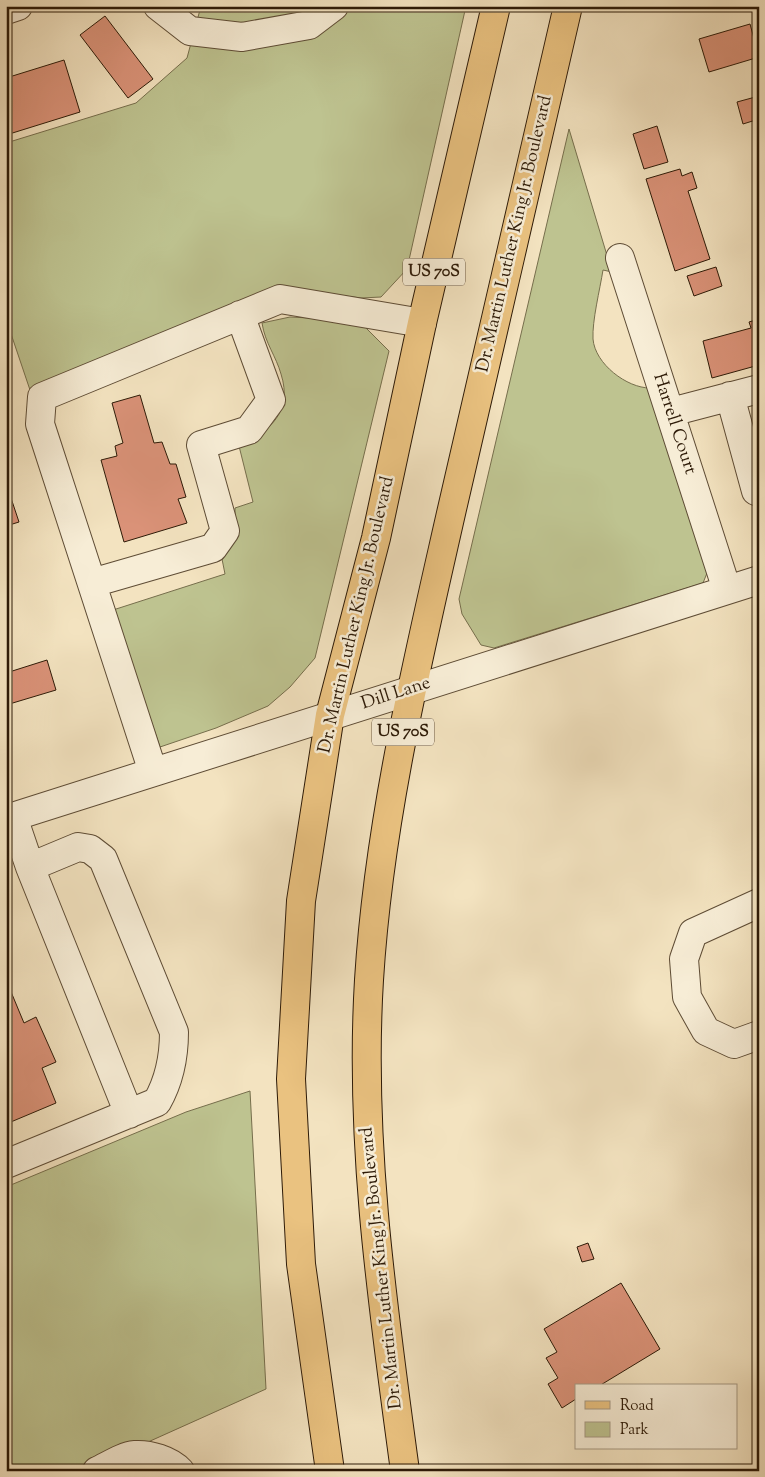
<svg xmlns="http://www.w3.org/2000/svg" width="765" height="1477" viewBox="0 0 765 1477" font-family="'Sorts Mill Goudy',serif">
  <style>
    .green { fill: #bec390; stroke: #766e4c }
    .building { fill: #da9278; stroke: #2d1a07 }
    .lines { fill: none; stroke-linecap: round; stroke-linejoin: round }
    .minor-casing { stroke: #5e4c35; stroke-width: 30 }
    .major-casing { stroke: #2d1a07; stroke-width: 30 }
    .minor { stroke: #f7edd6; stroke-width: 28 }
    .major { stroke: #eac280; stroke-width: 28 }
    .labels { text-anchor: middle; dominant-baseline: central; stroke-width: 5; stroke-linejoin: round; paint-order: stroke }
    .shield { fill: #f7edd6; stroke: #6a5945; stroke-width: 1 }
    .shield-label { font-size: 16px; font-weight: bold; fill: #2d1a07 }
    .street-label { font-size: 18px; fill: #2d1a07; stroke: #f7edd6 }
  </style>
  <rect width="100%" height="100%" fill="#f3e3c0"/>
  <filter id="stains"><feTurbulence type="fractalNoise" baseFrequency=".004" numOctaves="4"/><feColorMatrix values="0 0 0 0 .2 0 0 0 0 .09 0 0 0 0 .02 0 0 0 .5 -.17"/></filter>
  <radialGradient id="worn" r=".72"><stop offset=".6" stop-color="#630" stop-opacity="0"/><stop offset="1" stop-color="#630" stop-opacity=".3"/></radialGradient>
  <path class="green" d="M201,6H466L407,269L381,297L361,298L280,288L30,390L6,319V143L136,103L187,58Z
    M569,129L612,272L603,270C600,289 592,321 593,339C595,364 627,388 650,388L707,573L703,583L494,648L481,645L462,614L459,599Z
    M290,317L330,319L364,326L389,351L315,658L290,687L268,706L216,728L160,747L113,610L225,574L221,554L235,531V508L253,502L239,446C270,431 293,412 281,374C276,356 265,343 262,323Z
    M250,1091L266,1389L148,1442L75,1471L62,1468L55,1471H6V1187L186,1112Z"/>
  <path class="building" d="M105,16L153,79L128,98L80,35Z
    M750,24L759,57L709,72L699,39Z
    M64,60L80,112L6,135V78Z
    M759,96V119L743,124L737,102Z
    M657,126L668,162L644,169L633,134Z
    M680,169L682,176L692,172L697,188L688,191L710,259L675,271L646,179Z
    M716,267L722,286L694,296L687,276Z
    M759,319V365L712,378L703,341L751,328L749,322Z
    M140,395L154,443L162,442L170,464H176L186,497L178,499L187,523L124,542L101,460L117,456L115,446L123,443L112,403Z
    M6,483L19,522L6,526Z
    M47,660L56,690L6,705V673Z
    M9,987L24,1023L36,1017L56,1062L42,1068L56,1103L6,1124V988Z
    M588,1243L594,1259L582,1262L577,1247Z
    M621,1283L660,1349L599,1386H576V1399L562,1408L548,1384L558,1378L546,1358L557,1352L544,1329Z"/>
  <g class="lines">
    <g class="minor-casing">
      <path id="minor" d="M158,6L190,31L242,37L309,25L334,6
        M6,10L18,6
        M620,258L727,590
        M730,396L756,491
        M671,412L759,389
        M92,583L213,548L225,531L201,445L249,430L271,400L240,315
        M153,772L40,424L42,397L280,299L422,323
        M13,817L30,867L129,1114
        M6,819L759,580
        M759,903L693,933L684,959L687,997L706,1031L734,1044L759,1035
        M6,1164L157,1102C169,1081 174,1055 174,1032L103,859L90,849L78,847L30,867
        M97,1471C108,1466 123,1456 135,1455C149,1454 170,1460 180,1471"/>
    </g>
    <g class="major-casing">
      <path id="major" d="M330,1471L301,1264L291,1079L301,901L330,715L376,538L422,323L496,6
        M405,1471C383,1308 359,1144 369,980C379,820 417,664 452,509C491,341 529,174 568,6"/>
    </g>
    <use href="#minor" class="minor"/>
    <use href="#major" class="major"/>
  </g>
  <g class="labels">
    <g class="shield">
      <rect x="403" y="258.5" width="62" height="27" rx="4"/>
      <rect x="372" y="718.5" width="62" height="27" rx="4"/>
    </g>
    <g class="shield-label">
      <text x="434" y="272">US 70S</text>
      <text x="403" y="732">US 70S</text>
    </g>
    <g class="street-label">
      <text transform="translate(515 234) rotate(-77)">Dr. Martin Luther King Jr. Boulevard</text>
      <text transform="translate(674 424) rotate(72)">Harrell Court</text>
      <text transform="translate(357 615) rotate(-77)">Dr. Martin Luther King Jr. Boulevard</text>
      <text transform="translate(396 694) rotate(-18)">Dill Lane</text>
      <text transform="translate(382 1268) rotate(-96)">Dr. Martin Luther King Jr. Boulevard</text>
    </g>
  </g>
  <rect width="765" height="1477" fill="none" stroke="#f3e3c0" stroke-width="25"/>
  <rect x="8" y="8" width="750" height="1462" fill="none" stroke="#2d1a07" stroke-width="2.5"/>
  <rect x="12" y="12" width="740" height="1452" fill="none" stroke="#2d1a07"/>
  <rect x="575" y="1384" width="162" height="65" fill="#f7edd6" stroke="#a69983"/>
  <rect x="585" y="1401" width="25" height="8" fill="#eac280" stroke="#a69983"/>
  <text x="620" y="1410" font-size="15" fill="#2d1a07">Road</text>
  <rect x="585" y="1422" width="25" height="15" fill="#bec390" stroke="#a69983"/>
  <text x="620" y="1434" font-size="15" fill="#2d1a07">Park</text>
  <rect width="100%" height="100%" filter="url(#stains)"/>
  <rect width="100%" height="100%" fill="url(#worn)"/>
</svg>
